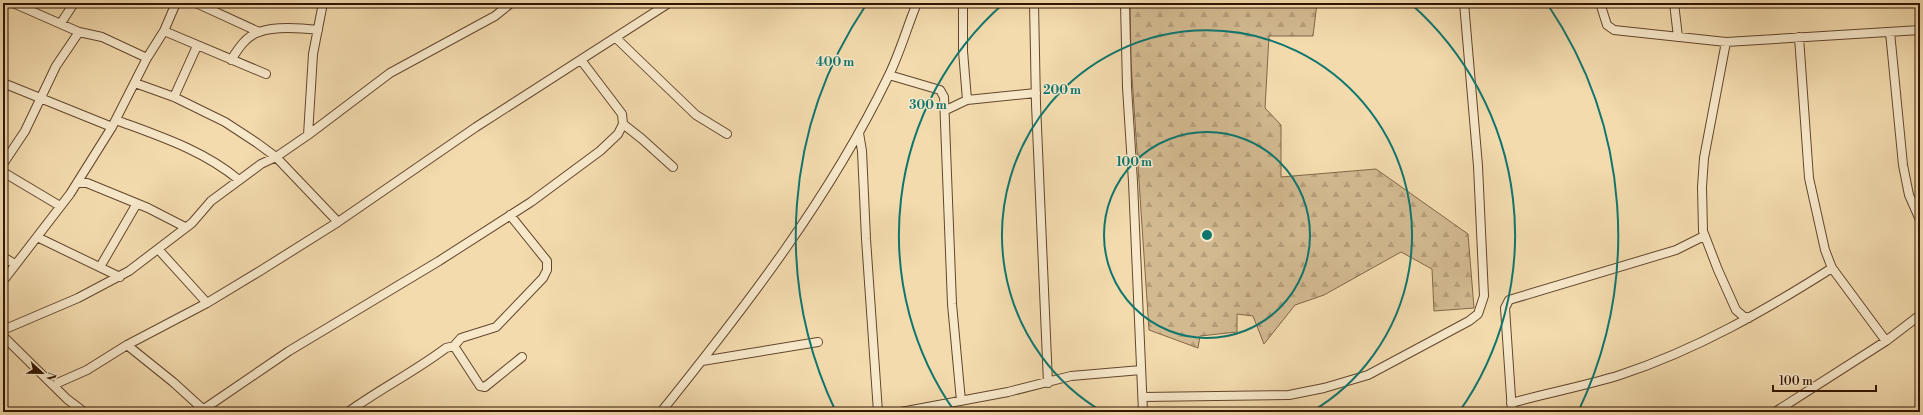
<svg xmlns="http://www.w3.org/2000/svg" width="1923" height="415" viewBox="0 0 1923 415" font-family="'Libre Bodoni',serif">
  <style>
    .forest { fill: url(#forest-firs); stroke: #826748 }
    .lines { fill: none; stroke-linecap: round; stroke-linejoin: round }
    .minor-casing { stroke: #62462c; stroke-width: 10 }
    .minor { stroke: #f7e8ca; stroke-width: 8 }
    .ring { fill: none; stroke: #0f766e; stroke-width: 2 }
    .centre { fill: #0f766e; stroke: #f7e8ca; stroke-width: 2 }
    .ring-label { font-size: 12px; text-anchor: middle; font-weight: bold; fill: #0f766e; stroke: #f7e8ca; stroke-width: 3; stroke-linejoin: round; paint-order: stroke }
  </style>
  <defs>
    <pattern id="forest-firs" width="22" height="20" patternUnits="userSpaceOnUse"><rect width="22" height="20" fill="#d2b990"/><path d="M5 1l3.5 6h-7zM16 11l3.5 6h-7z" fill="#b59e7a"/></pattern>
  </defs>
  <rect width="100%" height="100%" fill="#f3dbae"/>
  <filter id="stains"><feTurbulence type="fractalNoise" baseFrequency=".005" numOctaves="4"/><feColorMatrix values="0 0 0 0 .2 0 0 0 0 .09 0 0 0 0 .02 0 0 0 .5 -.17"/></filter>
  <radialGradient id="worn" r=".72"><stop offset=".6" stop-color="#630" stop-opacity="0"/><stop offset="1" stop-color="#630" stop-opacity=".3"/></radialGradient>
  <path class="forest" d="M1130,3H1317L1313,36H1269L1265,108L1281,125V177L1376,169L1468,234L1474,308L1434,311L1432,269L1401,252L1324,295L1295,305L1264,344L1253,316L1237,314V332L1200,336L1198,348L1149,330L1131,62Z"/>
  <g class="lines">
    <g class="minor-casing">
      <path id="minor" d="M13,3L79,32L102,37L147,58
        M196,3L259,32
        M963,3V51L967,100
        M1034,3L1036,104L1048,383
        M1125,3L1127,87L1133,182L1143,412
        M1600,3L1607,25L1614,30L1726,42L1920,30
        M1674,3L1678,37
        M61,23L74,3
        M164,31L266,74
        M1890,32L1903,165L1909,195L1920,220
        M1799,37L1809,178L1825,250L1832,268L1886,341
        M616,38L696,115L727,134
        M1726,42L1704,158L1702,187L1703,231L1718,270L1736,310L1743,316L1749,318
        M231,60C238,49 246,36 259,32C275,26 301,28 318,30
        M889,75L940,90L944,97L952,304L961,401
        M3,83L112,127
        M135,83L174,97L225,122L257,143L276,157L338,222
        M174,97L197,46
        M946,110L967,100L1036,93
        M116,120C159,136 203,150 239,180
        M623,124L642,139L673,167
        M859,133L862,151L866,239L878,412
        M308,135L313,54L323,3
        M3,164L25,131L56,66L79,32
        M3,172L60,206
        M77,183H87L148,208L185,227
        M37,237L120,277
        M158,249L207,303
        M3,257L15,264
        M100,267L136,205
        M3,281L70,194L112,127L147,58L164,31L176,3
        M3,330L78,298L129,271L192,223L211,201L261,164L276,157L308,135L390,73L495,16L511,3
        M3,336L67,399L84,412
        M127,345L173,382L206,412
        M454,346L480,386L485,387L522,357
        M702,361L818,342
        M53,385L87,370L127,345L207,303L260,271L338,222L476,127L669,3
        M1143,397L1289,395L1324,388L1368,375L1469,321L1478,314L1484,296L1478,166L1464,3
        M1511,403C1547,393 1585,386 1620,375C1696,350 1766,310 1832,268
        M204,409L289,351L439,261L531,202L600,151L618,134L623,124L622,114L581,60
        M348,412C380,389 414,372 446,348L454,346L461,338L496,327L543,278L547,270V261L510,215
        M661,412C746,306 829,199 888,77C900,53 907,27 917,3
        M901,412L1008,392L1071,376L1141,370
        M1512,412L1505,308L1509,300L1676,250L1704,236
        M1775,412L1886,341L1920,315"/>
    </g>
    <use href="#minor" class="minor"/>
  </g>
  <g class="ring">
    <circle cx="1207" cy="235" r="103"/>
    <path d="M1103 412A205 205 0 1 1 1311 412"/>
    <path d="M955 412A308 308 0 0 1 1003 4M1411 4A308 308 0 0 1 1459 412"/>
    <path d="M836 412A411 411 0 0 1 866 5M1548 5A411 411 0 0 1 1578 412"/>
  </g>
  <circle cx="1207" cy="235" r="6" class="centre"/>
  <g class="ring-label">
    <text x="835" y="66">400 m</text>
    <text x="1062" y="94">200 m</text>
    <text x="928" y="109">300 m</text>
    <text x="1134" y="166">100 m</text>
  </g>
  <rect width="1923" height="415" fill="none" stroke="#f3dbae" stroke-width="16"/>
  <rect x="4" y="4" width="1915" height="407" fill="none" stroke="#311500" stroke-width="2"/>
  <rect x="8" y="8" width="1907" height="399" fill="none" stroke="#311500"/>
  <g transform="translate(42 373) rotate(112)" stroke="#f7e8ca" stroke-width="3" paint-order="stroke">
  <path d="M0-3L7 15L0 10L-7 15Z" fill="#311500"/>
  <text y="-6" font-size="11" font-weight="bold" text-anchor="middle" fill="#311500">N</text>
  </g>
  <path d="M1773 385v6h103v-6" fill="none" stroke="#311500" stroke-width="2"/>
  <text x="1779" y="385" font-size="12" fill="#311500" stroke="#f7e8ca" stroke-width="3" paint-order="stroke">100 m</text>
  <rect width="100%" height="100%" filter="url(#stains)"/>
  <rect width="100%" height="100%" fill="url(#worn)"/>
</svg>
